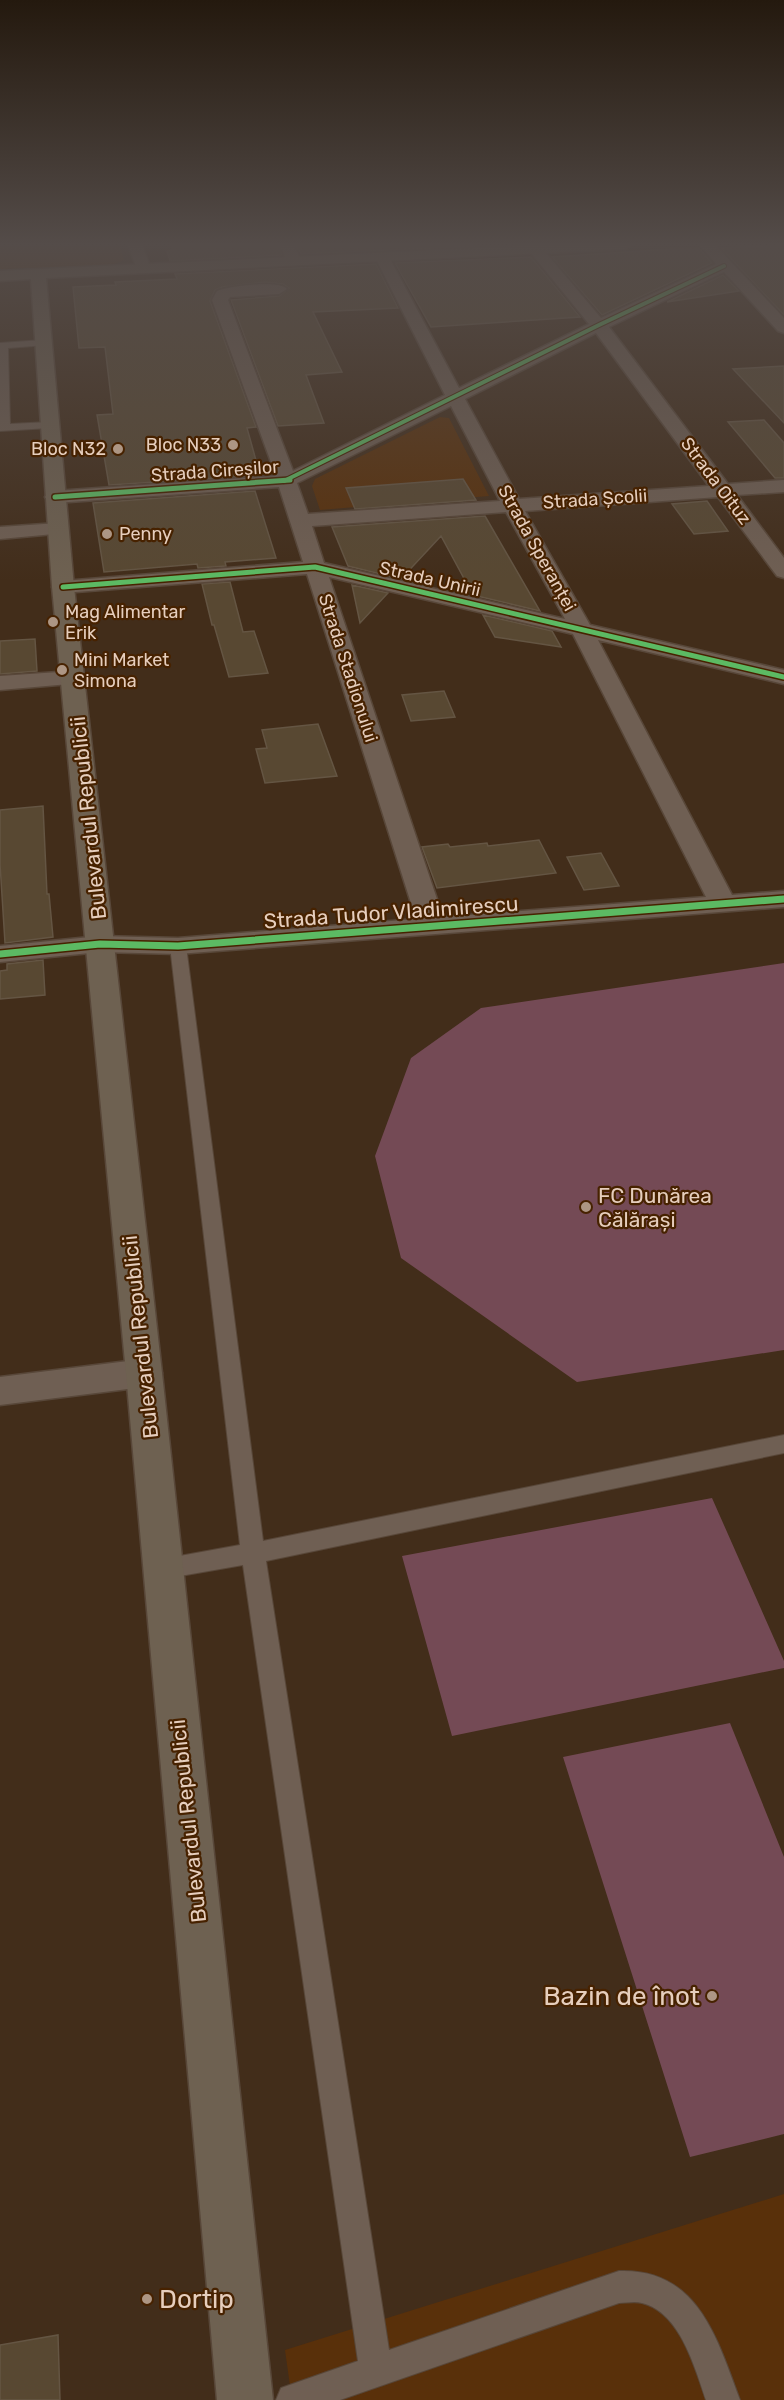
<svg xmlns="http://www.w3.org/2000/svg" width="784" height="2400" viewBox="0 0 784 2400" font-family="Rubik,sans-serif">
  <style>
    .built { fill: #59300a }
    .green { fill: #744a55 }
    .building { fill: #584832; stroke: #645543; stroke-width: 1.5 }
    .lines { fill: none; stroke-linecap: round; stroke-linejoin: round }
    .service-casing { stroke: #584739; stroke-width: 2 }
    .minor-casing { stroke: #584739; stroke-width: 3 }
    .secondary-casing { stroke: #584739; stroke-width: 3 }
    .service { fill: #6f5f53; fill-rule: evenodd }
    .minor { fill: #6f5f53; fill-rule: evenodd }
    .secondary { fill: #6e6151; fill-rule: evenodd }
    .cycleway-far2-casing { stroke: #472200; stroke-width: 6 }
    .cycleway-far1-casing { stroke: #472200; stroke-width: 8 }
    .cycleway-casing { stroke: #472200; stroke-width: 10 }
    .cycleway-far2 { stroke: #5cba63; stroke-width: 4 }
    .cycleway-far1 { stroke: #5cba63; stroke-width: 5 }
    .cycleway { stroke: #5cba63; stroke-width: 7 }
    .poi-dot { fill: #ad9684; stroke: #472200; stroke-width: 2 }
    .labels { text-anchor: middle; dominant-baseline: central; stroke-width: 4.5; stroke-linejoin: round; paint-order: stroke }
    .far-poi-label { font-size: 18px; fill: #e6cebd; stroke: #472200; text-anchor: start }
    .far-street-label { font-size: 18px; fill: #e6cebd; stroke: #472200 }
    .street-label { font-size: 21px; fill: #e6cebd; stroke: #472200 }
    .poi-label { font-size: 21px; fill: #e6cebd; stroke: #472200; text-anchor: start }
    .near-poi-label { font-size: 26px; fill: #e6cebd; stroke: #472200; text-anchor: end }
  </style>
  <rect width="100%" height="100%" fill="#422d1a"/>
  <path class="built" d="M0,245H120L124,260L111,265L0,269Z
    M440,417L449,418L489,496L320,510L312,486L315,479Z
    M784,2194V2400H292L285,2350Z"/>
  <path class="green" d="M784,963V1350L577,1382L401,1258L375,1156L411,1058L481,1008Z
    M712,1498L784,1661V1668L452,1736L402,1556Z
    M730,1723L784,1857V2134L690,2157L563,1757Z"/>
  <path class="building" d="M171,245H278L282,255L170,261L167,251L173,250Z
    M296,245H477V246L301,254Z
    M784,245V315L721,248Z
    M671,249H700L712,263L602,315L552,257Z
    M531,257L580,317L431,327L395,263Z
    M376,264L398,308L313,312L342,372L306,375L324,423L278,426L231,300L279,296L289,288L283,284L265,282L222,287L215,290L210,301L256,427L247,428L257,464L246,465L249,476L109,485L97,415L113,414L105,347L79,348L73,287L116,285L115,282L177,279L175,274Z
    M723,275L739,291L667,302Z
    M784,366V423L733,369Z
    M764,420L784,443V478H775L728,422Z
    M463,479L476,500L355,509L346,488Z
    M255,491L276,558L225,562L226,566L198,568L197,564L104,572L93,503Z
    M707,501L728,531L694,534L672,504Z
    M485,516L540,611L473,595L441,536L401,579L348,566L332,527Z
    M230,582L243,632L254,631L268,673L229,677L214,625H212L202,584Z
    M352,585L388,593L360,623Z
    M483,615L552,631L561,647L495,637Z
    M35,639L37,671L0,674V641Z
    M444,691L455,717L411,721L402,695Z
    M318,724L337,776L265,783L256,749L267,748L262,730Z
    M43,806L47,894H49L53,937L5,943L0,864V810Z
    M539,840L556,873L437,888L422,847L448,844L450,847L487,843L488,846Z
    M601,853L619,886L584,890L567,857Z
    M43,960L45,995L0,999V971L7,970V964Z
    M58,2335L60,2400H0V2345Z"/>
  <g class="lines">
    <g class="service-casing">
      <path id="service" d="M43,340L48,343L46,345L8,348L10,424L49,422L54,425L49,428L0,431V343Z
        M178,941L186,946L263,1541L784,1435V1453L266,1561L389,2350L619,2271C698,2268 717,2339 740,2400H706C695,2368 680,2312 642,2303C635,2301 626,2303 619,2303L340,2400H276L281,2388L358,2361L243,1565L163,1579L155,1576L151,1569L155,1562L163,1559L240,1545L170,946Z"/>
    </g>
    <g class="minor-casing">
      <path id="minor" d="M128,245H142L151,269L148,272H138Z
        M280,245H294L301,261L298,264H288Z
        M700,245H715L784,318V333L778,331L724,272L609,327L728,484L784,480V492L737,495L784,558V578L777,576L718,497L525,511L590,625L784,670V684L598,640L732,895L784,891V907L178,954L100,952L0,962V946L100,936L178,938L416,919L307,574L63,593L55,592L52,587L55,582L63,581L303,562L279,487L55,503L48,501L45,497L48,493L55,491L276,476L212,300L217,291C229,286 279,280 287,289L279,294L230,297L228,300L293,471L445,395L375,257L377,254H387L389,257L459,388L589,324L531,253L529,250L531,247H541L601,318L716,264ZM596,333L709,486L519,499L465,399ZM451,406L500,501L308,514L297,483ZM506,512L565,619L324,563L312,526ZM329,577L573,634L706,897L443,917Z
        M58,523L65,525L68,529L65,533L0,539V527Z
        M73,671L81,673L85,678L81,683L0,690V676Z
        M144,1359L157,1363L162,1373L157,1383L144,1387L0,1405V1377Z"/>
    </g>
    <g class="secondary-casing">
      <path id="secondary" d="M539,245H632L625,249L46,278L74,587L162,1373L273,2400H217L126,1373L52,587L31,279L0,281V271Z"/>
    </g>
    <use href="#service" class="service"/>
    <use href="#minor" class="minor"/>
    <use href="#secondary" class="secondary"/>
    <g class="cycleway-far2-casing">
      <path id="cycleway-far2" d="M284,481L599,325L724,266"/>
    </g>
    <g class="cycleway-far1-casing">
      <path id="cycleway-far1" d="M55,497L290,480
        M63,587L315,567L784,677"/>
    </g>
    <g class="cycleway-casing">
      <path id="cycleway" d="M0,954L100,944L178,946L784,899"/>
    </g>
    <use href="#cycleway-far2" class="cycleway-far2"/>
    <use href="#cycleway-far1" class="cycleway-far1"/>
    <use href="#cycleway" class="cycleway"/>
  </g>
  <linearGradient id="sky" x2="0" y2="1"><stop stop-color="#24190e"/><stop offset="0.42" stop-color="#544c49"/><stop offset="1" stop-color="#544c49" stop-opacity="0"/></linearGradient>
  <rect width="784" height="581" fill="url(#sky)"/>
  <g class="poi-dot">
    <circle cx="233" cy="445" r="6"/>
    <circle cx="118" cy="449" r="6"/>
    <circle cx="107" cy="534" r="6"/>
    <circle cx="53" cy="622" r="6"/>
    <circle cx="62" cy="670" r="6"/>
    <circle cx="586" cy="1207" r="6"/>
    <circle cx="712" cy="1996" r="6"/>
    <circle cx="147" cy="2299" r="6"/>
  </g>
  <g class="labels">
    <g class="far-poi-label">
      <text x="221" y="445" text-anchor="end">Bloc N33</text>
      <text x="106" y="449" text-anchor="end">Bloc N32</text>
      <text x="119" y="534">Penny</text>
      <text x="65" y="612">Mag Alimentar<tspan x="65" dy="21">Erik</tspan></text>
      <text x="74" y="660">Mini Market<tspan x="74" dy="21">Simona</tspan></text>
    </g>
    <g class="far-street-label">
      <text transform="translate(215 471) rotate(-4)">Strada Cireșilor</text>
      <text transform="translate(716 481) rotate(53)">Strada Oituz</text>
      <text transform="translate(595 499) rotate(-4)">Strada Școlii</text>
      <text transform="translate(537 548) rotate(61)">Strada Speranței</text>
      <text transform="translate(430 579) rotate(13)">Strada Unirii</text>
      <text transform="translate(348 668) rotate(72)">Strada Stadionului</text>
    </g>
    <g class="street-label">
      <text transform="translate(88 818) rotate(-96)">Bulevardul Republicii</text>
      <text transform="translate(391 912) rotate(-4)">Strada Tudor Vladimirescu</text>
      <text transform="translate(140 1337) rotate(-96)">Bulevardul Republicii</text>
      <text transform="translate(188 1821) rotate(-96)">Bulevardul Republicii</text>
    </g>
    <g class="poi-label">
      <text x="598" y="1195">FC Dunărea<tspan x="598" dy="24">Călărași</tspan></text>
    </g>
    <g class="near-poi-label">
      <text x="700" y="1996">Bazin de înot</text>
      <text x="159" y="2299" text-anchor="start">Dortip</text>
    </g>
  </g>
</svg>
